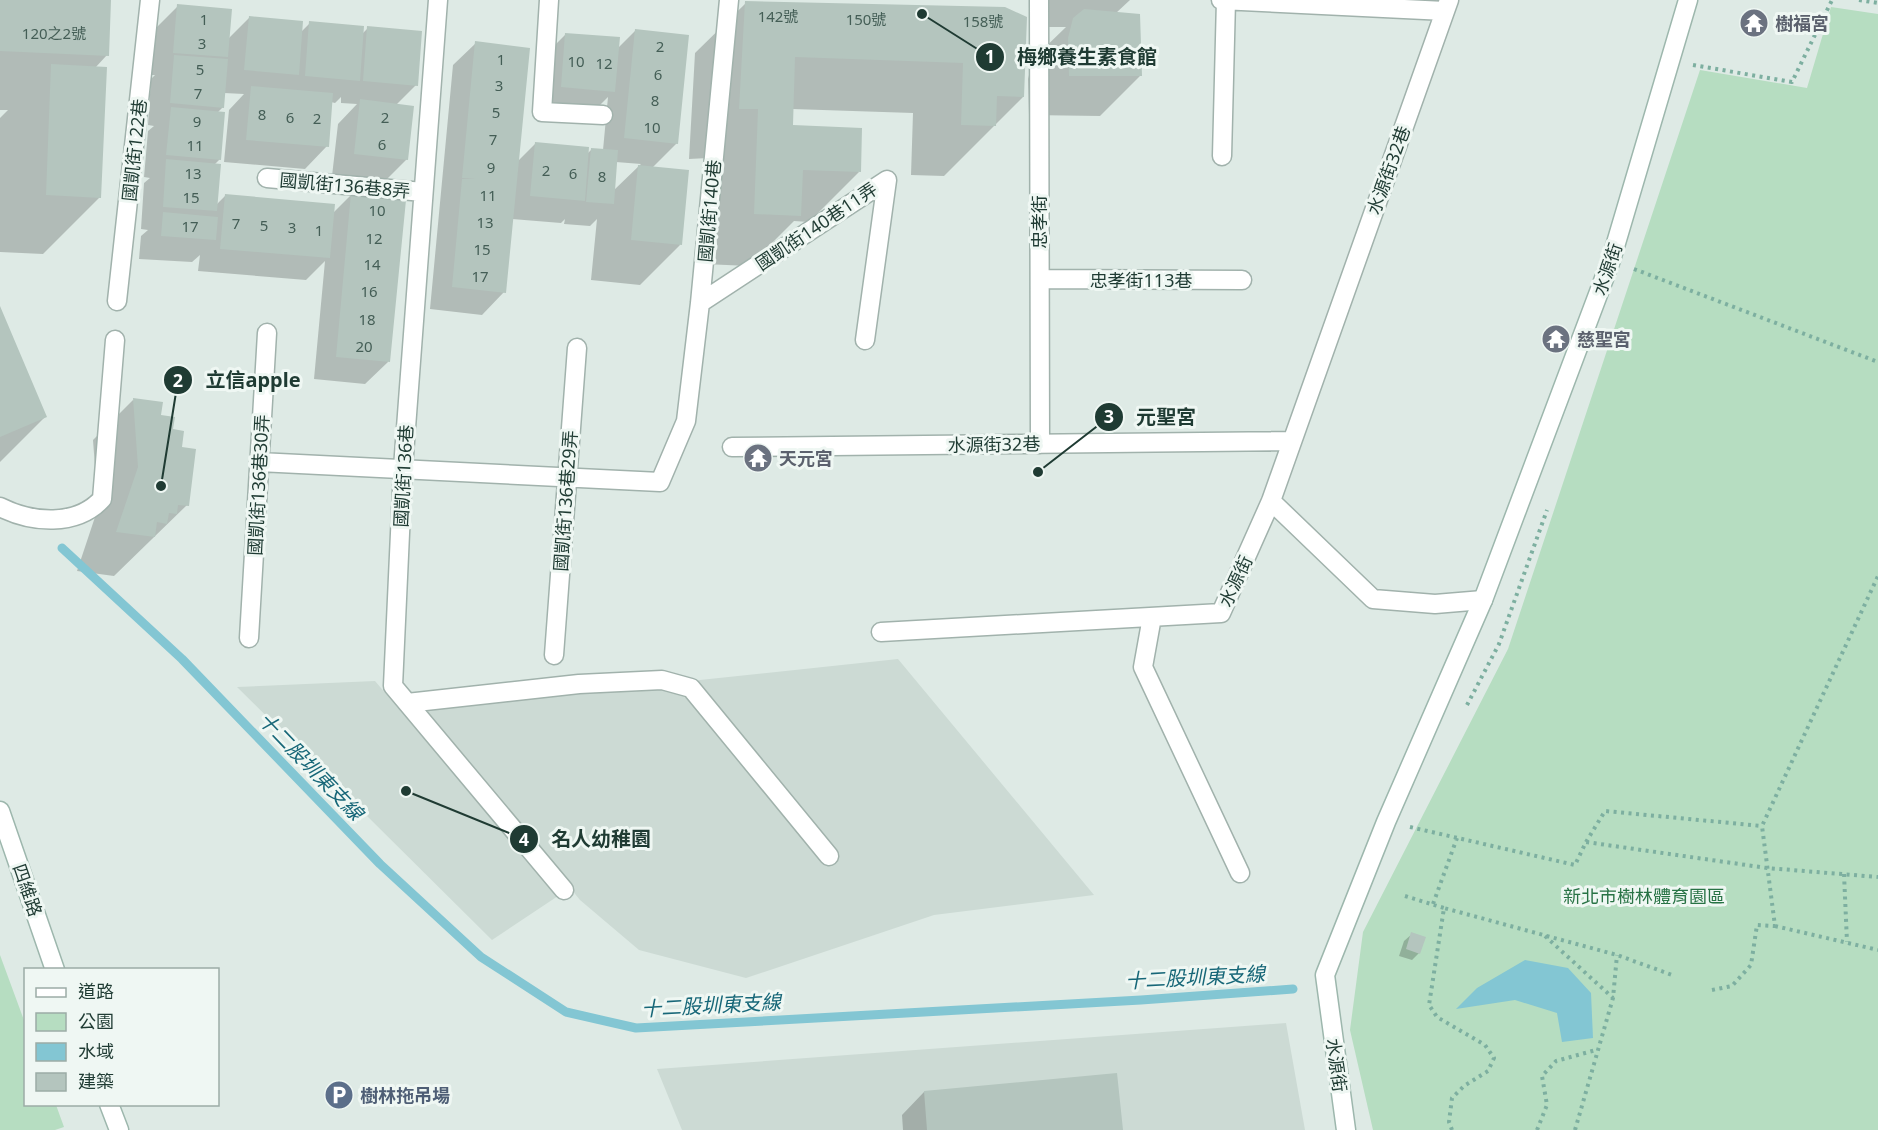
<svg xmlns="http://www.w3.org/2000/svg" width="1878" height="1130" viewBox="0 0 1878 1130" font-family="'Noto Sans','Noto Sans TC',sans-serif">
  <style>
    .built { fill: #ccdad4 }
    .green { fill: #b6ddc1 }
    .water { fill: #83c6d3 }
    .shadow { fill: #0003; fill-rule: evenodd }
    .lines { fill: none; stroke-linecap: round; stroke-linejoin: round }
    .stream { stroke: #83c6d3; stroke-width: 9 }
    .building { fill: #b4c5be }
    .lane-casing { stroke: #a1b2ac; stroke-width: 21 }
    .secondary-casing { stroke: #9db7ad; stroke-width: 21 }
    .path { stroke: #7dafa0; stroke-width: 4; stroke-dasharray: 3 4.5; stroke-linecap: butt }
    .lane { stroke: #fff; stroke-width: 18 }
    .secondary { stroke: #fff; stroke-width: 18 }
    .labels { text-anchor: middle; dominant-baseline: central; stroke-width: 6; stroke-linejoin: round; paint-order: stroke }
    .number-label { font-size: 15px; fill: #445e56 }
    .worship-label { font-size: 18px; font-weight: bold; fill: #5b616d; stroke: #eff7f3; text-anchor: start }
    .street-label { font-size: 18px; fill: #1f3b33; stroke: #eff7f3 }
    .park-label { font-size: 18px; fill: #287345; stroke: #eff7f3 }
    .service-label { font-size: 18px; font-weight: bold; fill: #4e5e75; stroke: #eff7f3; text-anchor: start }
    .water-label { font-size: 20px; font-style: italic; fill: #176778; stroke: #eff7f3 }
    .leader { fill: none; stroke: #1f3b33; stroke-width: 2 }
    .callout-dot { fill: #1f3b33; stroke: #eff7f3; stroke-width: 2 }
    .mark-label { font-size: 18px; text-anchor: middle; font-weight: bold; fill: #fff }
    .callout-label { font-size: 20px; text-anchor: middle; font-weight: bold; fill: #1f3b33; stroke: #eff7f3; stroke-width: 6; stroke-linejoin: round; paint-order: stroke }
  </style>
  <rect width="100%" height="100%" fill="#deeae5"/>
  <path class="built" d="M898,659L1094,895L934,915L746,978L639,950L580,900L425,709Z
    M375,681L558,896L492,940L237,687Z
    M1286,1023L1305,1130H682L657,1069Z"/>
  <path class="green" d="M1831,7L1878,14V1130H1373L1350,1030L1363,932L1508,649L1700,70L1807,88Z
    M0,955L25,1023L26,1104L56,1105L64,1127L55,1130H0Z"/>
  <path class="water" d="M1525,960L1568,968L1591,993L1593,1038L1562,1042L1557,1013L1515,1000L1456,1009L1477,988Z"/>
  <path class="shadow" d="M0,0H100L107,55L95,68L100,197L43,254L0,252V118L8,110H0Z
    M1033,0H1130L1116,13L1140,76L1100,116L1029,115L1028,79L1033,59L1066,27H1033Z
    M746,3L1005,8L1023,97L944,176L911,175L913,113L792,109L791,127L859,172L809,222L794,221L749,266L704,264L708,158L689,159L695,53Z
    M178,6L228,39L249,18L301,32L310,23L362,34L368,28L416,85L396,105L407,159L384,182L332,176L338,124L357,104L341,103V97L335,103L331,102L327,146L305,169L224,162L229,110L244,94L224,93L223,107L218,112L220,159L214,165L216,205L225,196L332,214L352,194L388,362L365,384L314,379L325,261L306,280L198,271L200,255L192,262L139,259L141,236L148,230L141,229L144,183L150,178L144,177L148,131L154,126L148,125L151,79L155,75H151L155,29Z
    M635,31L677,143L652,168L680,245L640,285L591,280L597,219L590,226L564,224L565,219L561,223L512,219L504,292L482,315L430,309L453,65L476,43L517,162L535,144L587,154L592,149L603,150L608,97L591,114L539,109L543,57L566,34L617,49ZM616,162L641,164L613,191Z
    M0,310L45,417L0,462Z
    M133,400L159,416L172,431L180,448L187,505L114,576L77,571L98,508L93,440Z
    M1412,934L1419,953L1412,960L1399,956L1404,941Z
    M924,1092L1121,1130H903L902,1115Z"/>
  <g class="lines">
    <path class="stream" d="M62,548L182,659L380,864L481,957L566,1012L636,1028L1141,1000L1293,989"/>
  </g>
  <path class="building" d="M0,0H111L109,56L0,51Z
    M745,1L1005,7L1027,17L1024,97L997,96L996,126L961,125L963,63L795,57L793,125L862,128L861,172L803,170L801,216L754,214L758,109H739Z
    M177,4L232,9L228,57L173,53Z
    M1084,9L1140,14L1142,76H1069L1068,38L1073,18Z
    M249,16L303,21L299,75L244,70Z
    M309,21L364,26L360,81L305,76Z
    M367,26L422,31L418,86L363,81Z
    M635,29L689,35L678,144L624,138Z
    M565,33L620,37L615,92L561,87Z
    M475,41L530,48L506,293L452,287L462,179H476L462,178Z
    M174,55L228,59L224,108L170,103Z
    M51,64L107,67L101,198L46,195Z
    M251,86L333,93L329,147L246,140Z
    M360,99L414,106L408,160L354,154Z
    M171,107L225,112L221,160L166,155Z
    M535,142L589,147L585,201L530,196Z
    M591,148L618,150L614,204L586,202Z
    M166,159L221,164L217,211L163,207Z
    M638,165L689,170L682,245L631,240Z
    M351,193L406,200L390,362L336,357Z
    M225,194L335,204L330,258L220,249Z
    M163,212L218,217L216,240L161,236Z
    M0,306L47,417L0,437Z
    M133,398L163,402L161,415L175,417L173,429L184,431L182,447L196,449L189,506L178,505L177,514L169,513L167,524L157,522L155,537L116,532L138,467Z
    M1411,932L1426,937L1420,954L1406,949Z
    M1117,1073L1123,1130H927L924,1091Z"/>
  <g class="lines">
    <g class="lane-casing">
      <path id="lane" d="M438,0L403,468L393,686L564,890
        M549,0L542,112L603,115
        M1039,0L1040,444
        M1221,0L1445,11
        M1222,156L1226,0
        M267,178L423,192
        M1040,279L1242,280
        M117,301L150,0
        M700,303L887,180L865,340
        M732,447L1292,441
        M259,462L660,482L686,421L700,303L729,0
        M1271,501L1373,599L1435,604L1483,600
        M0,507C32,523 76,527 102,499L115,340
        M1152,617L1143,667L1240,873
        M881,632L1221,613L1271,501L1449,0
        M249,638L267,333
        M554,655L577,348
        M407,703L579,684L662,680L691,688L829,856"/>
    </g>
    <g class="secondary-casing">
      <path id="secondary" d="M0,811L55,970
        M109,1104L119,1130
        M1346,1130L1325,975L1386,822L1483,600L1611,260L1688,0"/>
    </g>
    <path class="path" d="M1859,0L1878,3
      M1693,65L1792,82L1832,0
      M1634,269L1878,362
      M1467,705L1499,644L1547,510
      M1410,827L1575,865L1586,842L1767,868L1878,877
      M1586,842L1605,811L1762,826
      M1844,874L1847,942
      M1405,896L1444,908
      M1433,904L1457,838
      M1775,926L1878,950
      M1545,936L1613,998
      M1712,990L1732,986L1751,965L1757,925L1775,926L1762,826L1878,576
      M1452,1130L1449,1122L1452,1098L1464,1086L1488,1071L1494,1058L1485,1045L1437,1017L1429,1005L1444,908L1617,955L1675,976
      M1537,1130L1547,1105L1542,1076L1556,1061L1596,1050
      M1575,1130L1613,998L1617,955"/>
    <use href="#lane" class="lane"/>
    <use href="#secondary" class="secondary"/>
  </g>
  <defs>
    <g id="temple-disc" transform="scale(1.5)"><circle r="9.5" fill="#6b7280" stroke="#eff7f3"/><path d="M0-6L5-2H3V0L6.5 2.5H4V6H1.5V3h-3V6H-4V2.5H-6.5L-3 0V-2H-5Z" fill="#fff"/></g>
    <g id="parking-disc" transform="scale(1.5)"><circle r="9.5" fill="#5c6f8a" stroke="#eff7f3"/><path d="M-3.5-5.5H1a3.5 3.5 0 0 1 0 7H-1V5.5H-3.5ZM-1-3.4V-.6H.8a1.4 1.4 0 0 0 0-2.8Z" fill="#fff"/></g>
  </defs>
  <g fill-rule="evenodd">
    <use href="#temple-disc" x="1754" y="23"/>
    <use href="#temple-disc" x="1556" y="339"/>
    <use href="#temple-disc" x="758" y="458"/>
    <use href="#parking-disc" x="339" y="1095"/>
  </g>
  <g class="labels">
    <g class="number-label">
      <text x="778" y="16">142號</text>
      <text x="204" y="19">1</text>
      <text x="866" y="19">150號</text>
      <text x="983" y="21">158號</text>
      <text x="54" y="33">120之2號</text>
      <text x="202" y="43">3</text>
      <text x="660" y="46">2</text>
      <text x="501" y="59">1</text>
      <text x="576" y="61">10</text>
      <text x="604" y="63">12</text>
      <text x="200" y="69">5</text>
      <text x="658" y="74">6</text>
      <text x="499" y="85">3</text>
      <text x="198" y="93">7</text>
      <text x="655" y="100">8</text>
      <text x="496" y="112">5</text>
      <text x="262" y="114">8</text>
      <text x="290" y="117">6</text>
      <text x="385" y="117">2</text>
      <text x="317" y="118">2</text>
      <text x="197" y="121">9</text>
      <text x="652" y="127">10</text>
      <text x="493" y="139">7</text>
      <text x="382" y="144">6</text>
      <text x="195" y="145">11</text>
      <text x="491" y="167">9</text>
      <text x="546" y="170">2</text>
      <text x="193" y="173">13</text>
      <text x="573" y="173">6</text>
      <text x="602" y="176">8</text>
      <text x="488" y="195">11</text>
      <text x="191" y="197">15</text>
      <text x="377" y="210">10</text>
      <text x="485" y="222">13</text>
      <text x="236" y="223">7</text>
      <text x="264" y="225">5</text>
      <text x="190" y="226">17</text>
      <text x="292" y="227">3</text>
      <text x="319" y="230">1</text>
      <text x="374" y="238">12</text>
      <text x="482" y="249">15</text>
      <text x="372" y="264">14</text>
      <text x="480" y="276">17</text>
      <text x="369" y="291">16</text>
      <text x="367" y="319">18</text>
      <text x="364" y="346">20</text>
    </g>
    <g class="worship-label">
      <text x="1775" y="23">樹福宮</text>
      <text x="1577" y="339">慈聖宮</text>
      <text x="779" y="458">天元宮</text>
    </g>
    <g class="street-label">
      <text transform="translate(134 150) rotate(-84)">國凱街122巷</text>
      <text transform="translate(1388 170) rotate(-70)">水源街32巷</text>
      <text transform="translate(345 185) rotate(5)">國凱街136巷8弄</text>
      <text transform="translate(709 211) rotate(-85)">國凱街140巷</text>
      <text transform="translate(1039 222) rotate(-90)">忠孝街</text>
      <text transform="translate(816 226) rotate(-34)">國凱街140巷11弄</text>
      <text transform="translate(1607 269) rotate(-71)">水源街</text>
      <text x="1141" y="280">忠孝街113巷</text>
      <text transform="translate(994 444) rotate(-1)">水源街32巷</text>
      <text transform="translate(403 476) rotate(-87)">國凱街136巷</text>
      <text transform="translate(258 485) rotate(-87)">國凱街136巷30弄</text>
      <text transform="translate(565 501) rotate(-86)">國凱街136巷29弄</text>
      <text transform="translate(1235 581) rotate(-65)">水源街</text>
      <text transform="translate(28 890) rotate(71)">四維路</text>
      <text transform="translate(1337 1065) rotate(82)">水源街</text>
    </g>
    <g class="park-label">
      <text x="1644" y="896">新北市樹林體育園區</text>
    </g>
    <g class="service-label">
      <text x="360" y="1095">樹林拖吊場</text>
    </g>
    <g class="water-label">
      <text transform="translate(311 766) rotate(46)">十二股圳東支線</text>
      <text transform="translate(1195 977) rotate(-3)">十二股圳東支線</text>
      <text transform="translate(711 1005) rotate(-3)">十二股圳東支線</text>
    </g>
  </g>
  <path class="leader" d="M922 14L990 57M161 486L178 380M1038 472L1109 417M406 791L524 839"/>
  <g class="callout-dot">
    <circle cx="922" cy="14" r="6"/>
    <circle cx="161" cy="486" r="6"/>
    <circle cx="1038" cy="472" r="6"/>
    <circle cx="406" cy="791" r="6"/>
    <circle cx="990" cy="57" r="15"/>
    <circle cx="178" cy="380" r="15"/>
    <circle cx="1109" cy="417" r="15"/>
    <circle cx="524" cy="839" r="15"/>
  </g>
  <g class="mark-label">
    <text x="990" y="63">1</text>
    <text x="178" y="387">2</text>
    <text x="1109" y="423">3</text>
    <text x="524" y="846">4</text>
  </g>
  <g class="callout-label">
    <text x="1087" y="64">梅鄉養生素食館</text>
    <text x="253" y="387">立信apple</text>
    <text x="1166" y="424">元聖宮</text>
    <text x="601" y="846">名人幼稚園</text>
  </g>
  <rect x="24" y="968" width="195" height="138" fill="#eff7f3" stroke="#9caca6" stroke-width="1.5"/>
  <rect x="36" y="988" width="30" height="9" fill="#ffffff" stroke="#9caca6" stroke-width="1.5"/>
  <text x="78" y="998" font-size="18" fill="#1f3b33">道路</text>
  <rect x="36" y="1013" width="30" height="18" fill="#b6ddc1" stroke="#9caca6" stroke-width="1.5"/>
  <text x="78" y="1028" font-size="18" fill="#1f3b33">公園</text>
  <rect x="36" y="1043" width="30" height="18" fill="#83c6d3" stroke="#9caca6" stroke-width="1.5"/>
  <text x="78" y="1058" font-size="18" fill="#1f3b33">水域</text>
  <rect x="36" y="1073" width="30" height="18" fill="#b4c5be" stroke="#9caca6" stroke-width="1.5"/>
  <text x="78" y="1088" font-size="18" fill="#1f3b33">建築</text>
</svg>
